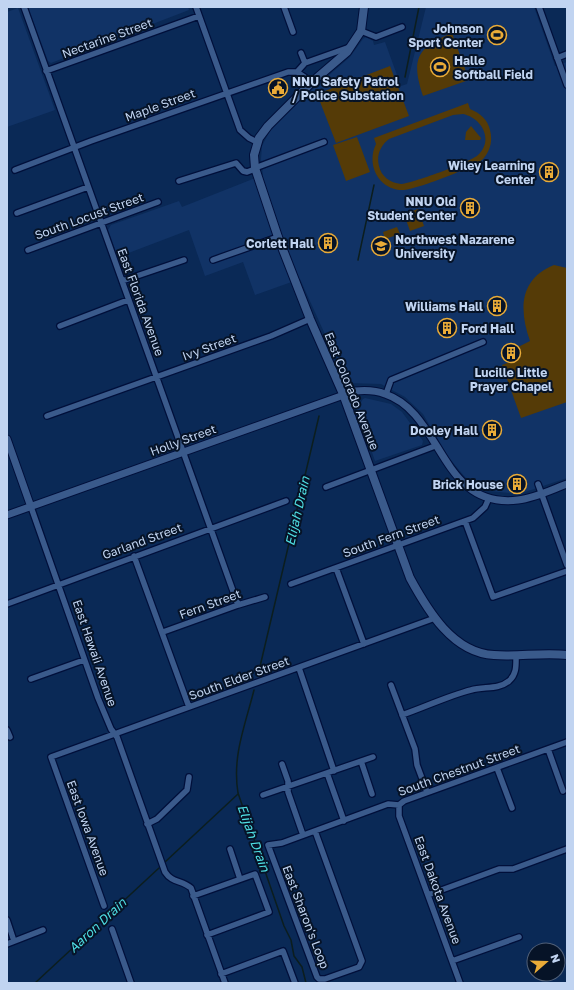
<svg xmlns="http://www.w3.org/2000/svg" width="574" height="990" viewBox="0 0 574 990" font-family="'Golos Text',sans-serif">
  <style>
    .built { fill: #136 }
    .green { fill: #553b07; fill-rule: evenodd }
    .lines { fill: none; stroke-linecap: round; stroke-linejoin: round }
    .stream { stroke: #0c1e1e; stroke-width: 1.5 }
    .minor-casing { stroke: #000f3a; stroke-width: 8 }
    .tertiary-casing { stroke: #000f3a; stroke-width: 9 }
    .secondary-casing { stroke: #000f3a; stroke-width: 10 }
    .minor { stroke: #3a5a8b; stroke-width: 5.5 }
    .tertiary { stroke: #3a5a8b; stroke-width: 7 }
    .secondary { stroke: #3a5a8b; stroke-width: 8 }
    .labels { text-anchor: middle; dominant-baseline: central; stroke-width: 4; stroke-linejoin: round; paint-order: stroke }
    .poi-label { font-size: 12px; font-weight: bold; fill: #c1d4f1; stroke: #061327; text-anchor: end }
    .street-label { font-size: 12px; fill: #c1d4f1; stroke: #061327 }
    .water-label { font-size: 13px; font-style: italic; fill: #4edde2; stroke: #061327 }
  </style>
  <rect width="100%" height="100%" fill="#0a2956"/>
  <path class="built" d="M28,7H188L189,10L51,63L48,61Z
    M426,7H534L555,66L567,62V478L519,494L489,491L465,477L449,458L423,414L405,397L381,384L347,383L300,279L255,295L243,262L205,276L189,230L118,257L108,230L111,225L179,201L182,207L263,175L261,159L262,146L274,123L350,57L363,39L366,37L373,41L374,45L385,42L401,86L407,84Z
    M18,8L55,110L7,127V12Z
    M365,398L391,404L402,412L423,441L422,445L375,461L357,409L363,399Z"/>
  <path class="green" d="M452,33L468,77L466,81L423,96C411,60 416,48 452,33Z
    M390,66L409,116L336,143L317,94Z
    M468,103L470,109C480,113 488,120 490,130C493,141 490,151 483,159C475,167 415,190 403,190C378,190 366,164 376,144L374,138ZM463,114C482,118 494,140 478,155C471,162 410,184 401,184C390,183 381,176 379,166C376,155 381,145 389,139L453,115Z
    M471,126L481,138L480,140H465L466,132Z
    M357,137L370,172L346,181L333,145Z
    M418,209L424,226L410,231L404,214Z
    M397,227L400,234L385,239L383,232Z
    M554,265L567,268V402L521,418L502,365L519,358L516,348L530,341C519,310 519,279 554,265Z"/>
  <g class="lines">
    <path class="stream" d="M405,77L419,7
      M358,260L374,185
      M258,675L319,416
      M254,690C245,726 232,756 238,793L284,926L291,940L294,956L302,967L306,983
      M165,862L238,794
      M35,983L159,868"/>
    <g class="minor-casing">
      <path id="minor" d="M24,7L238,605
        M196,7L240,130L249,138L257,142
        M284,7L293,32
        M539,7L567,85
        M361,31L376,37L402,27
        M557,58L567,54
        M305,63L350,47
        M46,71L199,16
        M297,72L305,63L301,53
        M255,168L324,142
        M15,170L91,141L288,72H297L312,82
        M179,181L236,163L243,171L247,172L255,169
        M17,213L88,187
        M28,250L158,202
        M213,260L278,237
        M122,281L184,260
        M60,326L128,300
        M386,394L391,380L483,342
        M47,416L271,336L310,319
        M538,484L567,565
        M326,487L435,446
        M31,507L98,698L111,729L117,737L165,872C172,883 182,880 191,888L225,983
        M465,521L493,597L567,571
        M134,556L189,707
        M336,568L364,644
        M291,584L473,518L485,507L489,498
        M7,604L286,501
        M163,632L238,605L265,597
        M299,668L334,771
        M31,679L84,660
        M391,685L415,749L417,765L427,792
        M402,715C425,707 448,696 471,690C484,686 498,690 509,681C517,674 516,665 516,655
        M7,730L10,737
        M548,749L563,791
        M361,761L372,794
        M282,764L288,781V792L303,835
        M497,768L512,808
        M327,773L344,821
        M263,795L373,757
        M399,805V816L460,983
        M147,824L157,819L187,790L189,777
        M315,831L362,961L359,967L325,979H319L317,977L268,845L282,843L388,804L399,805L404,801L567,742
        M230,849L240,879
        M428,895L499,869H513L567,849
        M193,896L255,874L269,912L207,935
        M104,906L51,757L435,618
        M7,920L14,941
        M112,929L131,983
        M7,944L43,930
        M452,961L519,937
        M221,974L283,951L295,983"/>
    </g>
    <g class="tertiary-casing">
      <path id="tertiary" d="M7,439L31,507
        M7,515L355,391C365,390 375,390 385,394C443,413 440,510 518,500C535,498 551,490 567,484"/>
    </g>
    <g class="secondary-casing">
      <path id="secondary" d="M364,7L361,31L347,52L312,82L268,126L259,138L254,155L255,168L278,237L310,319L343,394L410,578C428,611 453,653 494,655C518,657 543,652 567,655"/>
    </g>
    <use href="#minor" class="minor"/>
    <use href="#tertiary" class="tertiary"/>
    <use href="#secondary" class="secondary"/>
  </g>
  <defs>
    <g id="stadium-ring" transform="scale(1)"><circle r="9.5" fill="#061327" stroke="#e9ab38" stroke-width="1.5"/><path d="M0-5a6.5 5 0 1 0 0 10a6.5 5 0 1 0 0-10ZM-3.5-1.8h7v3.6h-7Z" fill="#e9ab38"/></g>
    <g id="civic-ring" transform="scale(1)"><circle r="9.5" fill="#061327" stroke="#e9ab38" stroke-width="1.5"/><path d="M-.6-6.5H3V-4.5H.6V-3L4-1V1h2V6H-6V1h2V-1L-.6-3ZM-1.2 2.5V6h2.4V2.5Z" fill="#e9ab38"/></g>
    <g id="building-ring" transform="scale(1)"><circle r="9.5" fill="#061327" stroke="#e9ab38" stroke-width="1.5"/><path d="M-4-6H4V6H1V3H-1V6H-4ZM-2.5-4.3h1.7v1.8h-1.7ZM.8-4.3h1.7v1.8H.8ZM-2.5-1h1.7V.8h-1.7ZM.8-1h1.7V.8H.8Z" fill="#e9ab38"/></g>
    <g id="university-ring" transform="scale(1)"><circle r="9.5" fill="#061327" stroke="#e9ab38" stroke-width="1.5"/><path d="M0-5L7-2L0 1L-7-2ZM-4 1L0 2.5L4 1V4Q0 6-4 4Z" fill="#e9ab38"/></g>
  </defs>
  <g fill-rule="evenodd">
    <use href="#stadium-ring" x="497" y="35"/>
    <use href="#stadium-ring" x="440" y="67"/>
    <use href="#civic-ring" x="278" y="88"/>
    <use href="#building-ring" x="549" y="172"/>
    <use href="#building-ring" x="470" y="208"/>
    <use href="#building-ring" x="328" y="243"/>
    <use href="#university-ring" x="381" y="246"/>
    <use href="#building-ring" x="497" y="306"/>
    <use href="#building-ring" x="447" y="328"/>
    <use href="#building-ring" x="511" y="353"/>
    <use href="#building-ring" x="492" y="430"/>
    <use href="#building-ring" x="517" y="484"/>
  </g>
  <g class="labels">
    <g class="poi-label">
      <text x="483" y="28">Johnson<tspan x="483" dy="14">Sport Center</tspan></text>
      <text x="454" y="60" text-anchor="start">Halle<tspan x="454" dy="14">Softball Field</tspan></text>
      <text x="292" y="81" text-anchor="start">NNU Safety Patrol<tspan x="292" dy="14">/ Police Substation</tspan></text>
      <text x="535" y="165">Wiley Learning<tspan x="535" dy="14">Center</tspan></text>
      <text x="456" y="201">NNU Old<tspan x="456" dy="14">Student Center</tspan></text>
      <text x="395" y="239" text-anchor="start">Northwest Nazarene<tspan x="395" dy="14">University</tspan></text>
      <text x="314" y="243">Corlett Hall</text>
      <text x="483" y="306">Williams Hall</text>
      <text x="461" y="328" text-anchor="start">Ford Hall</text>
      <text x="511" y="372" text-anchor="middle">Lucille Little<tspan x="511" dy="14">Prayer Chapel</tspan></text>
      <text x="478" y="430">Dooley Hall</text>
      <text x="503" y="484">Brick House</text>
    </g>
    <g class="street-label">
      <text transform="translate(107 38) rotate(-20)">Nectarine Street</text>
      <text transform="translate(160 105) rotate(-20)">Maple Street</text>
      <text transform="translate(89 216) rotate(-20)">South Locust Street</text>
      <text transform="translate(141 302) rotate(70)">East Florida Avenue</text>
      <text transform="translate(209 347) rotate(-20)">Ivy Street</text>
      <text transform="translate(352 391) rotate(68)">East Colorado Avenue</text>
      <text transform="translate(183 440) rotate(-20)">Holly Street</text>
      <text transform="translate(391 536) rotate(-20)">South Fern Street</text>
      <text transform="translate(142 541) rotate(-20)">Garland Street</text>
      <text transform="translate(210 604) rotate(-20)">Fern Street</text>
      <text transform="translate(95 653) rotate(71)">East Hawaii Avenue</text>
      <text transform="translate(239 678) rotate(-20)">South Elder Street</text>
      <text transform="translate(459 770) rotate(-20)">South Chestnut Street</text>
      <text transform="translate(88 828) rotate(70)">East Iowa Avenue</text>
      <text transform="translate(438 890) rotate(70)">East Dakota Avenue</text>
      <text transform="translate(306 917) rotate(69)">East Sharon's Loop</text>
    </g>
    <g class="water-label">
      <text transform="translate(297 511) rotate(-77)">Elijah Drain</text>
      <text transform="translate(254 838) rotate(70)">Elijah Drain</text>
      <text transform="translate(97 925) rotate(-43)">Aaron Drain</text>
    </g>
  </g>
  <rect width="574" height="990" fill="none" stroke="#c1d4f1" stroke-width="16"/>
  <g transform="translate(546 962) rotate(70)"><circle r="19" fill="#061327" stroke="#516078"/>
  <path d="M0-3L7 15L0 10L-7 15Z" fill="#e9ab38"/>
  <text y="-6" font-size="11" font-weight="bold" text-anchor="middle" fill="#c1d4f1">N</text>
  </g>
</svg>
